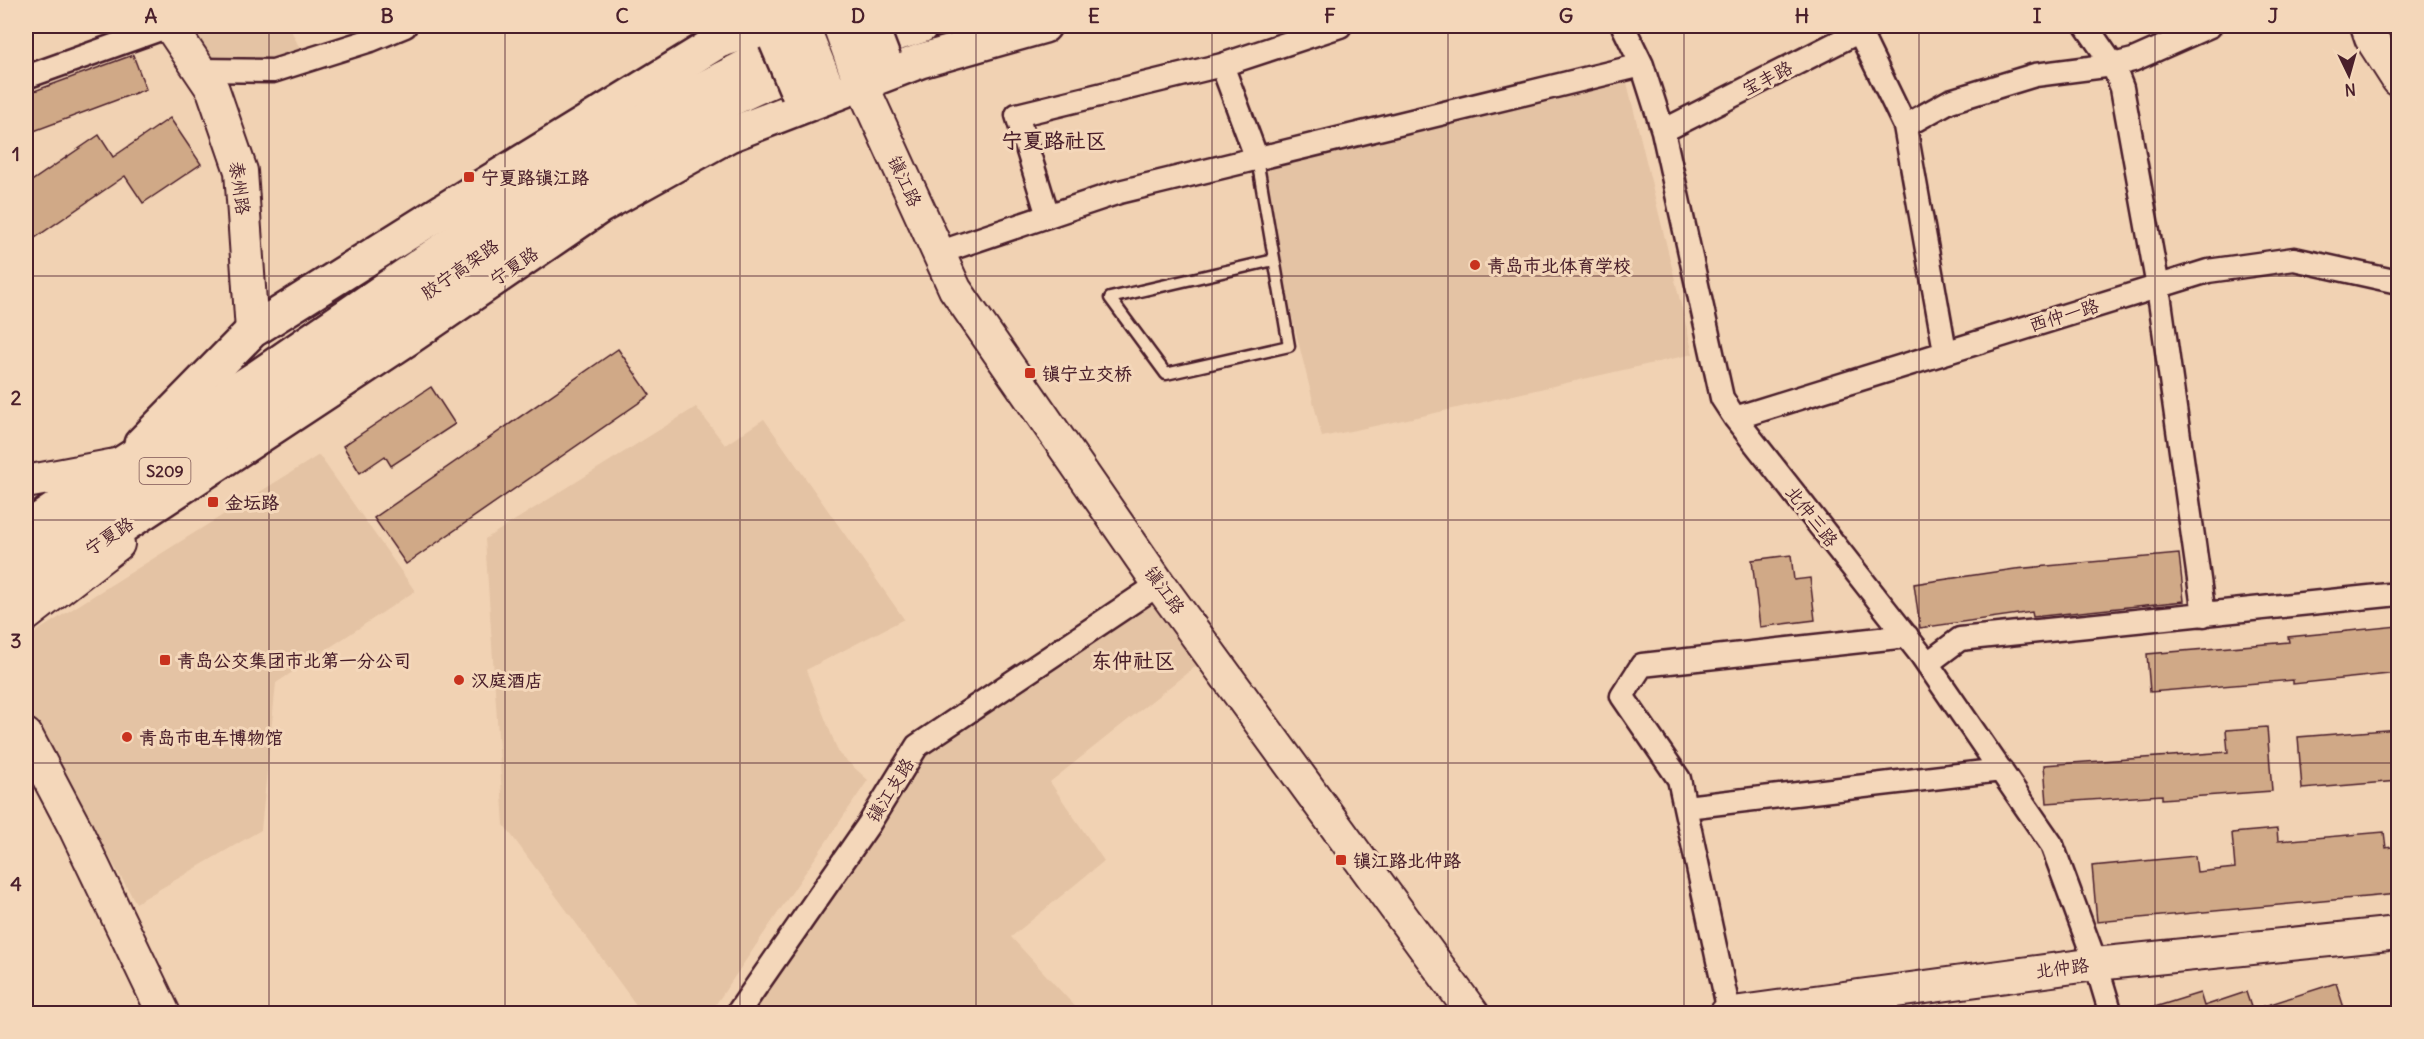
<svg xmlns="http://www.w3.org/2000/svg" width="2424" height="1039" viewBox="0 0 2424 1039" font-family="Delius,'LXGW WenKai TC',sans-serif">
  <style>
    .built { fill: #e4c3a4 }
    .building { fill: #d0a987; stroke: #4a1f2b; stroke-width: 1.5 }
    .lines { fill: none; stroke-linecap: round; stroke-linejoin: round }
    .lane-casing { stroke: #4a1f2b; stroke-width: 15 }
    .street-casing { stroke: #4a1f2b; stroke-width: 27 }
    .secondary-casing { stroke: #4a1f2b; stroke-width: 36 }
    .primary-casing { stroke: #4a1f2b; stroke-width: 38 }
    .highway-casing { stroke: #4a1f2b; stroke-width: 38 }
    .lane { stroke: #f4d7ba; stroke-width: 10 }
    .street { stroke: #f4d7ba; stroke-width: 22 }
    .secondary { stroke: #f4d7ba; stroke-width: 32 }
    .primary { stroke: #f4d7ba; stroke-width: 33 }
    .highway { stroke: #f4d7ba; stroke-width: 33 }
    .primary-bridge-casing { stroke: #4a1f2b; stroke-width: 38; stroke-linecap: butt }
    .primary-bridge { stroke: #f4d7ba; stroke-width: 33 }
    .grid { fill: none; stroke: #4a1f2b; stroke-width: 1.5; stroke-opacity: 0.55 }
    .poi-dot { fill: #c8321e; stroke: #f4d7ba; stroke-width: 2 }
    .labels { text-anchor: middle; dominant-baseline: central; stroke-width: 6; stroke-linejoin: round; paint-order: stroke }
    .shield { fill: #f4d7ba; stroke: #7d5656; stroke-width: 1.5 }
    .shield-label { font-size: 16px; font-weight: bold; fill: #4a1f2b }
    .street-label { font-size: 18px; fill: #4a1f2b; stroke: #f4d7ba }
    .poi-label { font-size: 18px; font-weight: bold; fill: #4a1f2b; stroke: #f4d7ba; text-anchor: start }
    .quarter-label { font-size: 21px; font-weight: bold; fill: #4a1f2b; stroke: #f4d7ba }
    .neatline { fill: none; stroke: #4a1f2b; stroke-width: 2 }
    .grid-label { font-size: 20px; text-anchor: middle; font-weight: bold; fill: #4a1f2b }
  </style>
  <rect width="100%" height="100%" fill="#f1d2b3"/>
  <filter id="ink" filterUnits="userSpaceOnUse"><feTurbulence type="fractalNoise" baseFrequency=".0167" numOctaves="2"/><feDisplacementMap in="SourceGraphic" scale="12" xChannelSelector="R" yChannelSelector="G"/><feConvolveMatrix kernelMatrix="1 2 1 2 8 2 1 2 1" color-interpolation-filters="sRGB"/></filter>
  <g filter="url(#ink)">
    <path class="built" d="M180,26H289L301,51L269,60L206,63Z
      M1623,66L1693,354L1422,416L1322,437L1252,156Z
      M696,407L725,445L764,419L904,619L806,670L839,754L868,780L710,1013H642L504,825L485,539Z
      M319,455L415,591L276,683L261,830L136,903L26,714V638Z
      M1151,603L1197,665L1050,782L1104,861L1011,937L1081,1013L749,1014L926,755Z"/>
    <path class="building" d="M133,55L146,89L26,134V94Z
      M170,118L201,164L143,203L125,176L26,244V185L99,135L113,157Z
      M618,349L650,395L406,564L374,518Z
      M431,387L455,424L391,466L385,456L360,473L343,446Z
      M2179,554L2184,601L2033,617L2032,612L1920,628L1914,584L2015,569Z
      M1791,555L1794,580L1810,578L1815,620L1760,627L1752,560Z
      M2398,626V673L2293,684V680L2150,692L2147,654L2289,642L2288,637Z
      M2267,727L2272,791L2162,799V795L2047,803L2044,765L2228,752L2226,730Z
      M2398,729V781L2302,789L2298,737Z
      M2277,829L2278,841L2384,832L2386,848L2398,846V894L2097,922L2092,866L2195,856L2197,872L2235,868L2232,833Z
      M2336,983L2346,1014H2146L2145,1010L2200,993L2204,1006L2246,992L2252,1010Z"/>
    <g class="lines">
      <g class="lane-casing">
        <path id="lane" d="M1257,159L1289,346L1166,374L1110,298L1274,260"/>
      </g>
      <g class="street-casing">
        <path id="street" d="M1623,26L1642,65L1663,131L1722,398L1735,418L1922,656L2052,845L2096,964L2111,1014
          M2086,26L2113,65L2122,88L2158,287L2204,615
          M1859,31L1905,126L1945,351
          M1222,65L1257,159
          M200,70L273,71L371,40L405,26
          M26,77L169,26
          M1905,126L1950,101L2035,75L2113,65L2133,60L2210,26
          M1663,131L1870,26
          M1048,216L1017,115L1222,65L1340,26
          M938,253L1119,192L1642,65
          M1735,418L2208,271L2294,259L2398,282
          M1928,663L1960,639L2398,594
          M1686,807L2001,770
          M1729,1012L1679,779L1622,696L1642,665L1907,636
          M737,1014L869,824L917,746L1159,584"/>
      </g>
      <g class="secondary-casing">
        <path id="secondary" d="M170,26L213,90L241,171L252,331
          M2367,26L2371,38L2398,80
          M861,83L955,289L1159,584L1473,1014
          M26,482L121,464
          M26,615L118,544
          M26,735L75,828L164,1014
          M1726,1014L2096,964L2398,933"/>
      </g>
      <g class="primary-casing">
        <path id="primary" d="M141,444L252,331L473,192L719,41L766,26
          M26,590L407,339L601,206L729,135L920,61L1044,26"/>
      </g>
      <g class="highway-casing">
        <path id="highway" d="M26,529L121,464L256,378L572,161L661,110L749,65L808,42
          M26,562C147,485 265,403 384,321C503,239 621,149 753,89C807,64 864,44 921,26"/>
      </g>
      <use href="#lane" class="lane"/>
      <use href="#street" class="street"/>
      <use href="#secondary" class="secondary"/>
      <use href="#primary" class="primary"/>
      <use href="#highway" class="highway"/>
      <g class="primary-bridge-casing">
        <path id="primary-bridge" d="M840,26L856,70
          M871,26L884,60
          M804,30L825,82
          M776,41L798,93"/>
      </g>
      <use href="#primary-bridge" class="primary-bridge"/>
    </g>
  </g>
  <path class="grid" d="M269,26V1014M505,26V1014M740,26V1014M976,26V1014M1212,26V1014M1448,26V1014M1684,26V1014M1919,26V1014M2155,26V1014M26,276H2398M26,520H2398M26,763H2398"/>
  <g class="poi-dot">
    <rect x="463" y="171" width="12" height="12" rx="3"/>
    <circle cx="1475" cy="265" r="6"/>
    <rect x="1024" y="367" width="12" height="12" rx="3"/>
    <rect x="207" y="496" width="12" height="12" rx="3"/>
    <rect x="159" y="654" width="12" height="12" rx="3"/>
    <circle cx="459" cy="680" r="6"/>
    <circle cx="127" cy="737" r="6"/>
    <rect x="1335" y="854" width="12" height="12" rx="3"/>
  </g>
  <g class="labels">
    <rect class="shield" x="139.5" y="458" width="51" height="26" rx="4.5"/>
    <g class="shield-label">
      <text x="165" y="471">S209</text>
    </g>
    <g class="street-label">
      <text transform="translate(1767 78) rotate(-27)">宝丰路</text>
      <text transform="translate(905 181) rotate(65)">镇江路</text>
      <text transform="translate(240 188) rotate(82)">泰州路</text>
      <text transform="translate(514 266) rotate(-34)">宁夏路</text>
      <text transform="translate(460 269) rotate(-35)">胶宁高架路</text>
      <text transform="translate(2064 315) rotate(-17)">西仲一路</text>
      <text transform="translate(1812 516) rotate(52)">北仲三路</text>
      <text transform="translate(109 536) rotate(-33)">宁夏路</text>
      <text transform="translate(1165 590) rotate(54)">镇江路</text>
      <text transform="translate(890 790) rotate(-58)">镇江支路</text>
      <text transform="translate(2062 968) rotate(-7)">北仲路</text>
    </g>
    <g class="poi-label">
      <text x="481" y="177">宁夏路镇江路</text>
      <text x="1487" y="265">青岛市北体育学校</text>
      <text x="1042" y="373">镇宁立交桥</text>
      <text x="225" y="502">金坛路</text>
      <text x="177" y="660">青岛公交集团市北第一分公司</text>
      <text x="471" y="680">汉庭酒店</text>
      <text x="139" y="737">青岛市电车博物馆</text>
      <text x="1353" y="860">镇江路北仲路</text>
    </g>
    <g class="quarter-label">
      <text x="1054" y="140">宁夏路社区</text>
      <text x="1133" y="660">东仲社区</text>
    </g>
  </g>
  <rect width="2424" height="1039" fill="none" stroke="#f4d7ba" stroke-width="66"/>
  <g transform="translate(2349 75) rotate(175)" stroke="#f4d7ba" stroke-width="4.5" paint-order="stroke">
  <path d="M0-4.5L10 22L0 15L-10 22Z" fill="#4a1f2b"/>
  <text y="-9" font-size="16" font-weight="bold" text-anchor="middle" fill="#4a1f2b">N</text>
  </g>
  <rect x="33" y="33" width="2358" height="973" class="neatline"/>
  <g class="grid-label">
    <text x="151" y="23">A</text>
    <text x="387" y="23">B</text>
    <text x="622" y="23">C</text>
    <text x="858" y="23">D</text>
    <text x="1094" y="23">E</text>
    <text x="1330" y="23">F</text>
    <text x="1566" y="23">G</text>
    <text x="1802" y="23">H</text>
    <text x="2037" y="23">I</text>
    <text x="2273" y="23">J</text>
    <text x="16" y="161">1</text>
    <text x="16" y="405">2</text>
    <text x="16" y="648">3</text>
    <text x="16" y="891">4</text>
  </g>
</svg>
